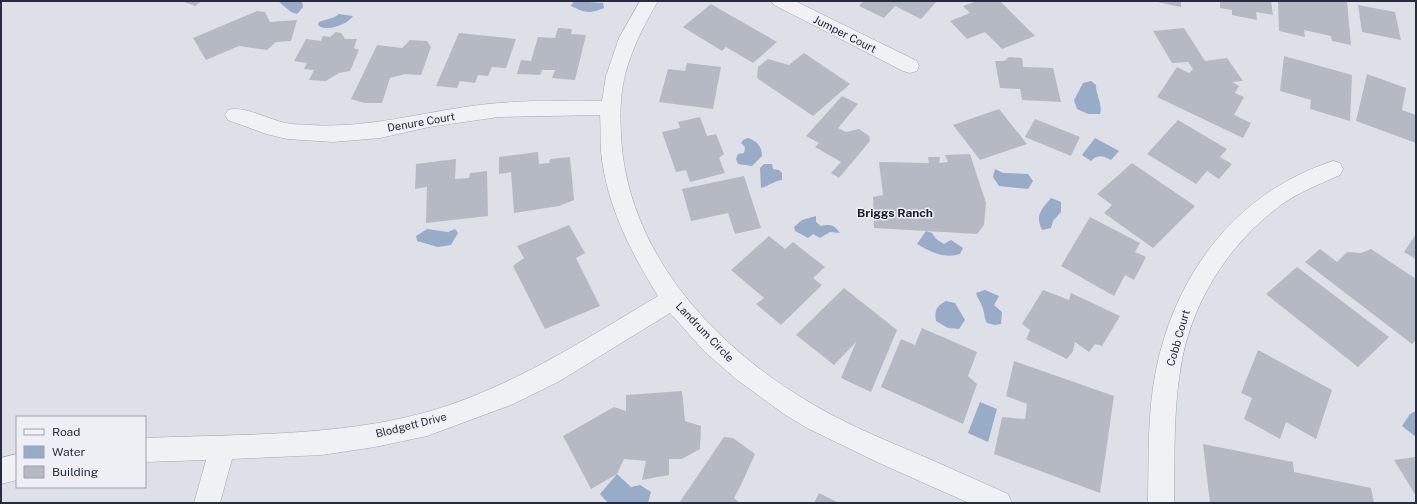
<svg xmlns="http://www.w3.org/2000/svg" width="1417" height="504" viewBox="0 0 1417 504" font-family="'Public Sans',sans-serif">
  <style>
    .water { fill: #98abc7 }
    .building { fill: #b5b9c4 }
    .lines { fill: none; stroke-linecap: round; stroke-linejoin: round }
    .street-casing { stroke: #a3a7b1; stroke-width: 1 }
    .street { fill: #f0f1f5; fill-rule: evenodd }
    .labels { text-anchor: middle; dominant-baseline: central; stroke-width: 3; stroke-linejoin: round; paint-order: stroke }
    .street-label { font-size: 11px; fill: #272d3e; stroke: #edeff5 }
    .neighbourhood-label { font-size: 12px; font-weight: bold; fill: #191f2e; stroke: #edeff5 }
  </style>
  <rect width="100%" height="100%" fill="#dde0e7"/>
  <path class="water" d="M278,1H302L303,7L297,14L291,12Z
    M574,1L603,3L604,8C589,14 585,13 571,6Z
    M339,14L353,16C348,24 326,33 318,25L319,22C326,19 333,19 339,14Z
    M1091,81L1096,85C1096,95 1103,105 1100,114H1088L1077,109L1074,100L1083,83Z
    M748,138C757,141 762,146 762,156L752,166L738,164L736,159L738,154L744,153L745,147L741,143L743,140Z
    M1095,138L1119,151L1111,160C1103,156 1098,154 1091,161L1082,155Z
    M764,164H772L773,169L779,170L782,173V180C774,181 769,186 761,188L760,168Z
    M995,169L1003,173L1028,174L1033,181L1028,189L999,186L993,177Z
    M1051,198L1061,202V212L1053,221L1051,228L1042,230C1035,215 1041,210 1051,198Z
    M816,216V222L821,226C831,224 834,225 840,233L830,232L820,238L813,234L808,238L795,231L794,227L802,220Z
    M427,229L448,232L455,229L458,233L451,245L438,247L417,241L416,236Z
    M926,231L932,233L936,239L944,244L951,240L963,248L960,254C944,259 931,252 917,244Z
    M985,290L999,296L994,305L1002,312L1001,324L995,325L987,323C984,318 985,315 983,309C982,304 978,300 976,293Z
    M946,301L955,303L965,320L959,329L948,328L936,321C934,310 937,306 946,301Z
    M980,402L997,409L988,442L968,433Z
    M1416,411V437L1402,426L1410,414Z
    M617,474L631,487L640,485L651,492L648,503H608L600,494Z"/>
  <path class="building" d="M181,1H202L195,6Z
    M863,1H937L921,19L895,6L884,18L859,6Z
    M977,1H1000L1035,36L1002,49L985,32L967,39L950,21L970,13L963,6Z
    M1157,1H1181V7L1157,2Z
    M1220,1H1271L1273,15L1256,12L1257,20L1232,15V10L1220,8Z
    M1278,1H1347L1351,45L1332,41L1331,36L1304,30L1305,37L1279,31Z
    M711,4L777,42L753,63L726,47L722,51L683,27Z
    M1358,5L1395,12L1401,40L1362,32Z
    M257,11L265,12L270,22L297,20L291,41L276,42L267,50L239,46L206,60L193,38Z
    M558,28L572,29L571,34L586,35L575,80L552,78L555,70H542L540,75L517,74L521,60L531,61L538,37L555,38Z
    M1184,28L1205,61L1227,58L1243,81L1232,82L1239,86L1235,93L1244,97L1234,115L1251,123L1243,138L1157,97L1177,67L1189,73L1193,69L1188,62L1172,63L1153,31Z
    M336,32L341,33L345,39H357L354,48L359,50L350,71L339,73L326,81L309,80L314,70L304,69L307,63L294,61L306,39L321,41L323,36L330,37Z
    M459,33L516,39L506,68L492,67L488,76L478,75L475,83L460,81L457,88L436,86Z
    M410,40L427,41L431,47L421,75L405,74L390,78L382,103H365L351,99L377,45L402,48Z
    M804,53L850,84L813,116L757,78L758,67L768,59L789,65Z
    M1284,56L1352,75L1350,121L1310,109L1311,100L1280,91Z
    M1009,57L1022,58L1023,67L1053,68L1061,102L1022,100L1020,89L1000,88L995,61H1004Z
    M687,63L721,67L713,109L659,102L668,69L685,71Z
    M1367,74L1406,88L1402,110L1416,115V143L1356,121Z
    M842,96L858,104L838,128L846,132L859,129L869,136L870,141L839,178L831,173L841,162L815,147L819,143L806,136Z
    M999,109L1027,144L980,160L953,125Z
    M700,117L707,136L716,134L724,154L719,158L725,173L690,182L686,170L676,172L662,132L680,128L678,122Z
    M1035,119L1080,137L1071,156L1025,137Z
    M1178,120L1227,149L1220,157L1232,164L1219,179L1207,171L1196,184L1147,154Z
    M538,152L539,164L549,163L550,159L570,157L574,200L559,206L514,213L511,172L499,174V157Z
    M970,154L986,203L984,225L977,234L874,228L873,197L883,195L879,162L929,163L928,157H940L939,163L948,162L945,155Z
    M456,159L455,179L469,178L470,173L487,171L488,216L426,223L427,187L415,189L416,164Z
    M1132,163L1195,206L1153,248L1104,213L1112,205L1097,194Z
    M744,176L761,228L735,234L728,213L691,221L682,189Z
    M1090,217L1140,243L1135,252L1146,257L1134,280L1125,275L1114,296L1061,266Z
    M569,225L585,253L576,258L600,306L545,329L513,266L524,258L517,246Z
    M1416,234V259L1404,252Z
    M769,236L785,249L793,242L825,267L813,278L822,285L781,325L756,304L764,298L731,270Z
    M1320,249L1337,262L1347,252L1361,253L1371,249L1416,279V340L1412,344L1305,262Z
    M1297,267L1389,337L1358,367L1266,294Z
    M844,288L897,330L871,392L841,378L856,342L834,365L796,335Z
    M1043,290L1069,300L1071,293L1120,316L1102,346L1095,344L1089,352L1075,342L1073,351L1067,359L1026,339L1030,330L1022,324Z
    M922,328L977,352L968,376L977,384L963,424L881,387L901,339L915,345Z
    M1258,350L1332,390L1316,439L1286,422L1280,439L1244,419L1252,398L1241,393Z
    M1014,361L1114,396L1100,493L994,454L1002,417L1025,419L1027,404L1006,396Z
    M682,391L685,421L701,426L700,449L682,459H669V475L642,480L646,461L624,459L617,474L591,489L563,436L614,407L626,411V395Z
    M724,437L733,438L755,454L741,485L734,498L740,503H679Z
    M1203,444L1293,462L1294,472L1371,488L1374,503H1210Z
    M1416,457V496L1394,460Z
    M819,493L839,503H814Z"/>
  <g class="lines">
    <g class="street-casing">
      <path id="street" d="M640,1H658C644,25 632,48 625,75C620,94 620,115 621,134C626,249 710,342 804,399C838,420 875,436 911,451C944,465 976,480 1008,494L1012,503H969L879,463L807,428L784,414L736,379L705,352L670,313L558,382L511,405L427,436L375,447L322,455L232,459L220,503H194L206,460L145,462V438C238,434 337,437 427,412C511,388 584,340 658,296C631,253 606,204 601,152C600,140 601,128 600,115L499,117L429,127L380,138L333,142L287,139L266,134L228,120L225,115L228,110C243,105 270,120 286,123C294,125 302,124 310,125C375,129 435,108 499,103C533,100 568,101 602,101L606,76L619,38Z
        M771,1H795L917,61L919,66L917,71L910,73L903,71L774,5Z
        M1333,161L1340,163L1343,169L1340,175C1320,184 1299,192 1281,205C1227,245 1189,306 1180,372C1173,416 1175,459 1174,503H1148C1149,459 1147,413 1156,370C1176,272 1237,192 1333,161Z
        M17,454V480L1,484V458Z"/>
    </g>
    <use href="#street" class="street"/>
  </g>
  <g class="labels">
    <g class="street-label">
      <text transform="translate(845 34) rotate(27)">Jumper Court</text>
      <text transform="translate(421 122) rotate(-10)">Denure Court</text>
      <text transform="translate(705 332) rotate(46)">Landrum Circle</text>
      <text transform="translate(1178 338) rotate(-74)">Cobb Court</text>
      <text transform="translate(411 425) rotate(-14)">Blodgett Drive</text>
    </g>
    <g class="neighbourhood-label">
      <text x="895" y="213">Briggs Ranch</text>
    </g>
  </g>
  <rect width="1417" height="504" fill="none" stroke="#272d3e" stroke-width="4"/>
  <rect x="16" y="416" width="130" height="72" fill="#edeff5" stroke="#9ea1ac"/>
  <rect x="24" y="429" width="20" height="6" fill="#f0f1f5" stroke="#9ea1ac"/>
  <text x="52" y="436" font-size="12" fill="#272d3e">Road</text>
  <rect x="24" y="446" width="20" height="12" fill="#98abc7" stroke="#9ea1ac"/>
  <text x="52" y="456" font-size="12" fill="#272d3e">Water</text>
  <rect x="24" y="466" width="20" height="12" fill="#b5b9c4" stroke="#9ea1ac"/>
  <text x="52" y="476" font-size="12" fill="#272d3e">Building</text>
</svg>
